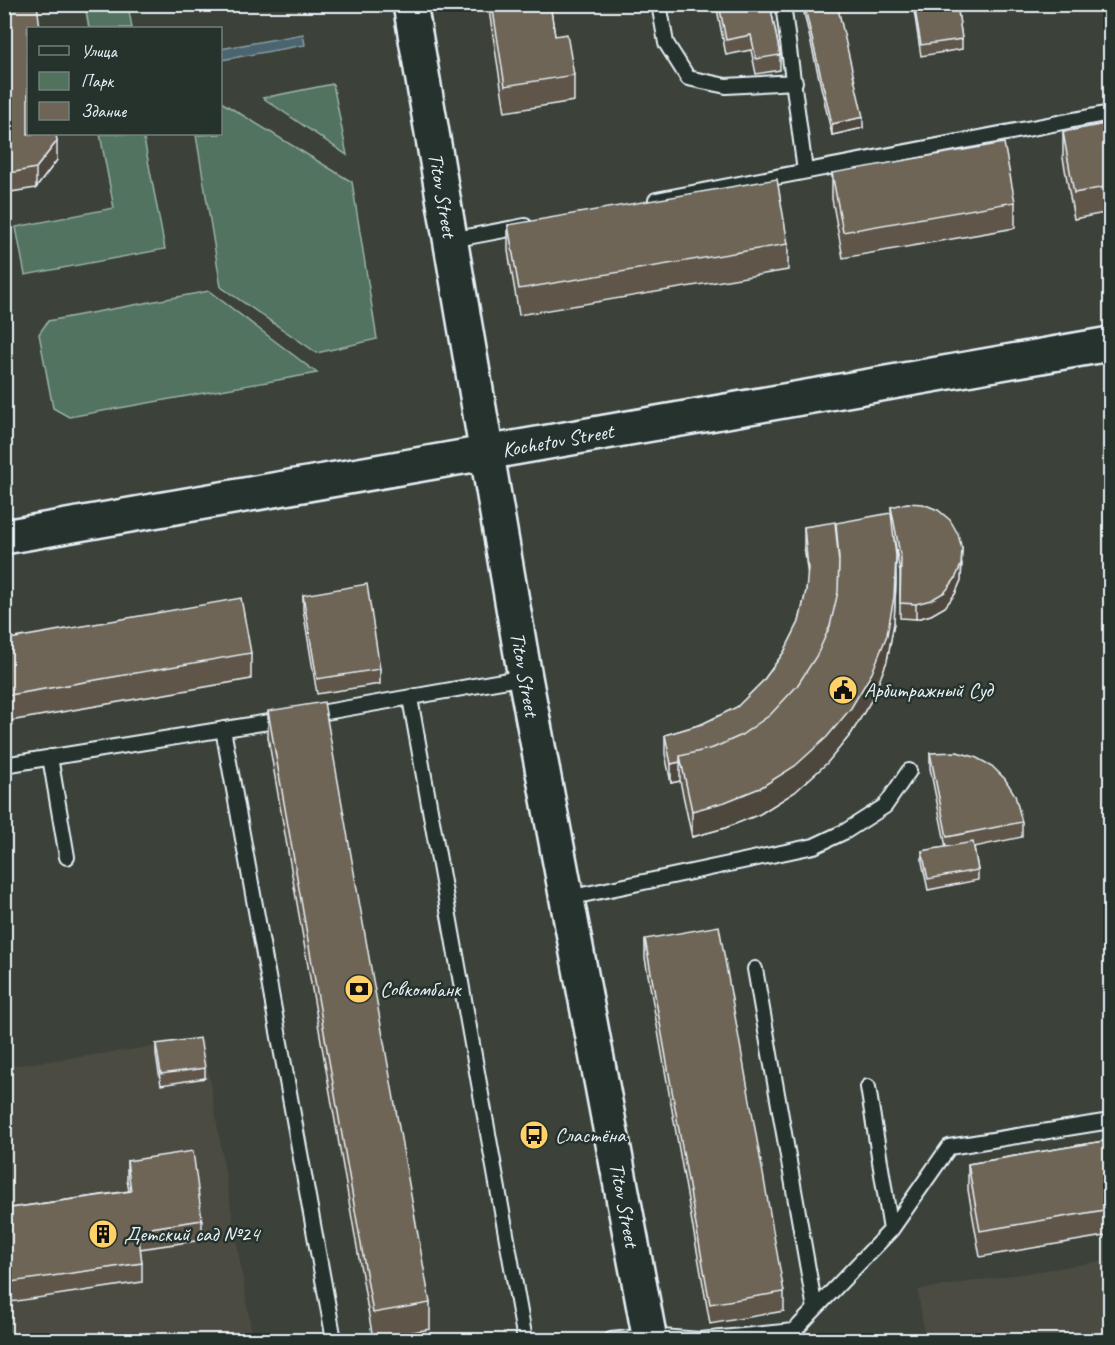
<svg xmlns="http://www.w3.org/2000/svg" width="1115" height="1345" viewBox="0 0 1115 1345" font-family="Caveat,sans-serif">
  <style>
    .built { fill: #4b4c42 }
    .green { fill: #51735e; stroke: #9cb2ab; stroke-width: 1.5 }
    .water { fill: #4b6570; stroke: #8a9da6; stroke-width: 1.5 }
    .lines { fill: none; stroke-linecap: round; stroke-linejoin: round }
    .lane-casing { stroke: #e8f1f8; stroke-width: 18 }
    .secondary-casing { stroke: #e8f1f8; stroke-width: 38 }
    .lane { stroke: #26332d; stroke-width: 14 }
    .secondary { stroke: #26332d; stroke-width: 33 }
    .wall { fill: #5f574a; stroke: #e8f1f8; stroke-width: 1.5 }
    .shaded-wall { fill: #4d473c; stroke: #e8f1f8; stroke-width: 1.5 }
    .building { fill: #6e6556; stroke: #e8f1f8; stroke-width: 1.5 }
    .labels { text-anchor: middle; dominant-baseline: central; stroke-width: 5; stroke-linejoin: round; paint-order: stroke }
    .street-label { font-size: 21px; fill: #e8f1f8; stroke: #26332d }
    .poi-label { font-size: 21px; fill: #e8f1f8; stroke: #26332d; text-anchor: start }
  </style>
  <rect width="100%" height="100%" fill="#3c4239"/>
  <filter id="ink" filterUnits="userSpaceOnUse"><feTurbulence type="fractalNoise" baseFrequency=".0167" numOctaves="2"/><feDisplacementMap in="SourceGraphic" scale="12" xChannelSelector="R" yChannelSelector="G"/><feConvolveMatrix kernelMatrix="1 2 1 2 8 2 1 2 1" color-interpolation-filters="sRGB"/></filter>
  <g filter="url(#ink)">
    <path class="built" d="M203,1040L253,1340H5L4,1067Z
      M1110,1260V1340H925L918,1290Z"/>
    <path class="green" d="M85,5H128L132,28H89Z
      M333,84L347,155L263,98Z
      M221,102L352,182L377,339L317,353L221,287L196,135L220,134Z
      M100,134H143L165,249L25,275L16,227L114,208Z
      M209,291L317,373L69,417L53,408L39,334L48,321Z"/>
    <path class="water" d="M303,34L305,45L221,60V49Z"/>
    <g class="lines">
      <g class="lane-casing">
        <path id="lane" d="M659,4L666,43L688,78L726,86L795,82
          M783,4L805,171
          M656,200L1110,113
          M451,240L525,226
          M410,698L525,1340
          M309,715L525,677
          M223,729L334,1340
          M50,757L67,857
          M4,765L287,719
          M568,898L814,846L846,831L885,806L909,771
          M755,969L815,1309
          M891,1230L949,1147L1110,1121
          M611,1340L649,1336L700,1340L794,1331
          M799,1340L794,1331L891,1230L868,1087"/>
      </g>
      <g class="secondary-casing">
        <g id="secondary">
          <path id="s1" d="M410,4L525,677L650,1340"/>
          <path id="s2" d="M4,537L1110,344"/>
        </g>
      </g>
      <use href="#lane" class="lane"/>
      <use href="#secondary" class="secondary"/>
    </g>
    <path class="wall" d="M4,4L57,160L36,188L4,193Z
      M488,4H550L555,36L574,75V101L505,112Z
      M716,4H770L780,55V70L756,74L751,50L726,55Z
      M802,4H837L863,128L832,135Z
      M913,4H957L962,39V49L921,56Z
      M1065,4H1104L1066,11Z
      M1110,123V212L1074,219L1063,158V132Z
      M832,173L1015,202V228L843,258L832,199Z
      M508,225L788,244V270L519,315L508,251Z
      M891,507L962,564L961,580L955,594L945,607L931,615L916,619L900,618V572L894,537L896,582L894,623L887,661L872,699L851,734L827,763L795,792L760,814L725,828L692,837L680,781L671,783L665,754V735L702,724L737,707L763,681L784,652L799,622L806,591L808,577L804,546V527L836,530L891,514Z
      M303,595L380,669V684L317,694L303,610Z
      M4,640L251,653V679L4,722Z
      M268,711L430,1303V1329L373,1339L268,737Z
      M930,753L1022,822V837L974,847L978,870V880L928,890L922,862V851L946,847L930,768Z
      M645,939L784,1292V1311L710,1324L645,958Z
      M156,1044L205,1068V1078L161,1085L156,1055Z
      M1110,1140V1235L980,1257L968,1190V1164Z
      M127,1161L202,1220V1240L140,1249L142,1263V1282L4,1303V1209L129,1191L127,1180Z"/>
    <path class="shaded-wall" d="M863,117V128L832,135V124Z
      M57,141V160L36,188V168Z
      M962,549L961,580L955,594L945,607L931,615L916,619V604Z
      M896,556V582L894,623L887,661L872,699L851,734L827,763L795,792L760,814L725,828L692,837V811Z
      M680,762V781L671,783V764Z"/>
    <path class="building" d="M4,4H37L40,28H28V134H56L57,141L36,168L4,174Z
      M492,4H550L555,36L567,34L574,75L505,86Z
      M719,4H770L780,55L756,59L751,35L726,40Z
      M804,4H837L863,117L832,124Z
      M914,4H957L962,39L921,45Z
      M1110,123V186L1074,193L1063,132Z
      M1004,143L1015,202L843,232L832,173Z
      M777,179L788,244L519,289L508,225Z
      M907,503L923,504L938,510L950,520L958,534L962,549L961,565L955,579L945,592L931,600L916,604L900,603L901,559L891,507Z
      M891,513L896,556L894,597L887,635L872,673L851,708L827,737L795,766L760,788L725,802L692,811L680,756L713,748L740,736L770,715L797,686L817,655L830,626L838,592L839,559L836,523Z
      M835,522L839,563L838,592L830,626L817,655L797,686L770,715L740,736L713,748L680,756V762L671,764L665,735L702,724L737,707L763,681L784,652L799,622L806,591L808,568L804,527Z
      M367,584L380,669L317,679L303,595Z
      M241,598L251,653L4,696V640Z
      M324,702L430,1303L373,1313L268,711Z
      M957,752L975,757L992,766L1005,779L1015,795L1022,822L947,837L930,753Z
      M973,842L978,870L928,879L922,851Z
      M719,926L784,1292L710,1304L645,939Z
      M200,1038L205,1068L161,1074L156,1044Z
      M1110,1140V1209L980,1231L968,1164Z
      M193,1151L202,1220L138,1230L142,1263L4,1283V1209L131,1191L127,1161Z"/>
  </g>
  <defs>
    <g id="civic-disc" transform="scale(1.5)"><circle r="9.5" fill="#ffd166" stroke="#26332d"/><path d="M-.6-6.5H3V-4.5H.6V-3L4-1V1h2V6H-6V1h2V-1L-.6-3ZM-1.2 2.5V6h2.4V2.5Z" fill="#111"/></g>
    <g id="bank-disc" transform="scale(1.5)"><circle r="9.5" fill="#ffd166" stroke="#26332d"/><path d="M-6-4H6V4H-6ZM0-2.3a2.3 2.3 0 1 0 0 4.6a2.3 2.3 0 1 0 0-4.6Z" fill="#111"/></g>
    <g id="bus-disc" transform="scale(1.5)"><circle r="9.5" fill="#ffd166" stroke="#26332d"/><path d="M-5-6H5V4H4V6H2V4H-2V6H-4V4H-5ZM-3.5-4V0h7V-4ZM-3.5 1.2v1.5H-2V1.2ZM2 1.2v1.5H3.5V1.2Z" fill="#111"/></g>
    <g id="building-disc" transform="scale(1.5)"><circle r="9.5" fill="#ffd166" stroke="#26332d"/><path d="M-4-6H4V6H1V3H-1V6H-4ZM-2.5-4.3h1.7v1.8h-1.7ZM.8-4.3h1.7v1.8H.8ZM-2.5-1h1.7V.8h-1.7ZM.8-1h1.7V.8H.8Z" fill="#111"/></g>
  </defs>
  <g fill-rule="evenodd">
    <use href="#civic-disc" x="843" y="690"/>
    <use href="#bank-disc" x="359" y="989"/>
    <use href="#bus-disc" x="534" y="1135"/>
    <use href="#building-disc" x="103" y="1234"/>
  </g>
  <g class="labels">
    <g class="street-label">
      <text stroke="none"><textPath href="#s1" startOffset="194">Titov Street</textPath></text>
      <text stroke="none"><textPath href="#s2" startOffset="562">Kochetov Street</textPath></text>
      <text stroke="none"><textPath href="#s1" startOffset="680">Titov Street</textPath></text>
      <text stroke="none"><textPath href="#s1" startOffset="1220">Titov Street</textPath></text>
    </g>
    <g class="poi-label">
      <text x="864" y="690">Арбитражный Суд</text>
      <text x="380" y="989">Совкомбанк</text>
      <text x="555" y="1135">Сластёна</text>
      <text x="124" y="1234">Детский сад №24</text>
    </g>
  </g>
  <rect width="1115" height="1345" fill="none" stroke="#26332d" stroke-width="24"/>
  <rect x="12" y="12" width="1091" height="1321" fill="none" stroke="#e8f1f8" stroke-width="2" filter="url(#ink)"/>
  <rect x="27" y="27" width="195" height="108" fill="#26332d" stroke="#747f7e" stroke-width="1.5"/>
  <rect x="39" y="46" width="30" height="9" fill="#26332d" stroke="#747f7e" stroke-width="1.5"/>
  <text x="81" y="57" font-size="18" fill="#e8f1f8">Улица</text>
  <rect x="39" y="72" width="30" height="18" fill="#51735e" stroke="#747f7e" stroke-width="1.5"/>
  <text x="81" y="87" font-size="18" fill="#e8f1f8">Парк</text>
  <rect x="39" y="102" width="30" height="18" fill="#6e6556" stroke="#747f7e" stroke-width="1.5"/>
  <text x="81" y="117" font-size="18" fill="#e8f1f8">Здание</text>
</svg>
